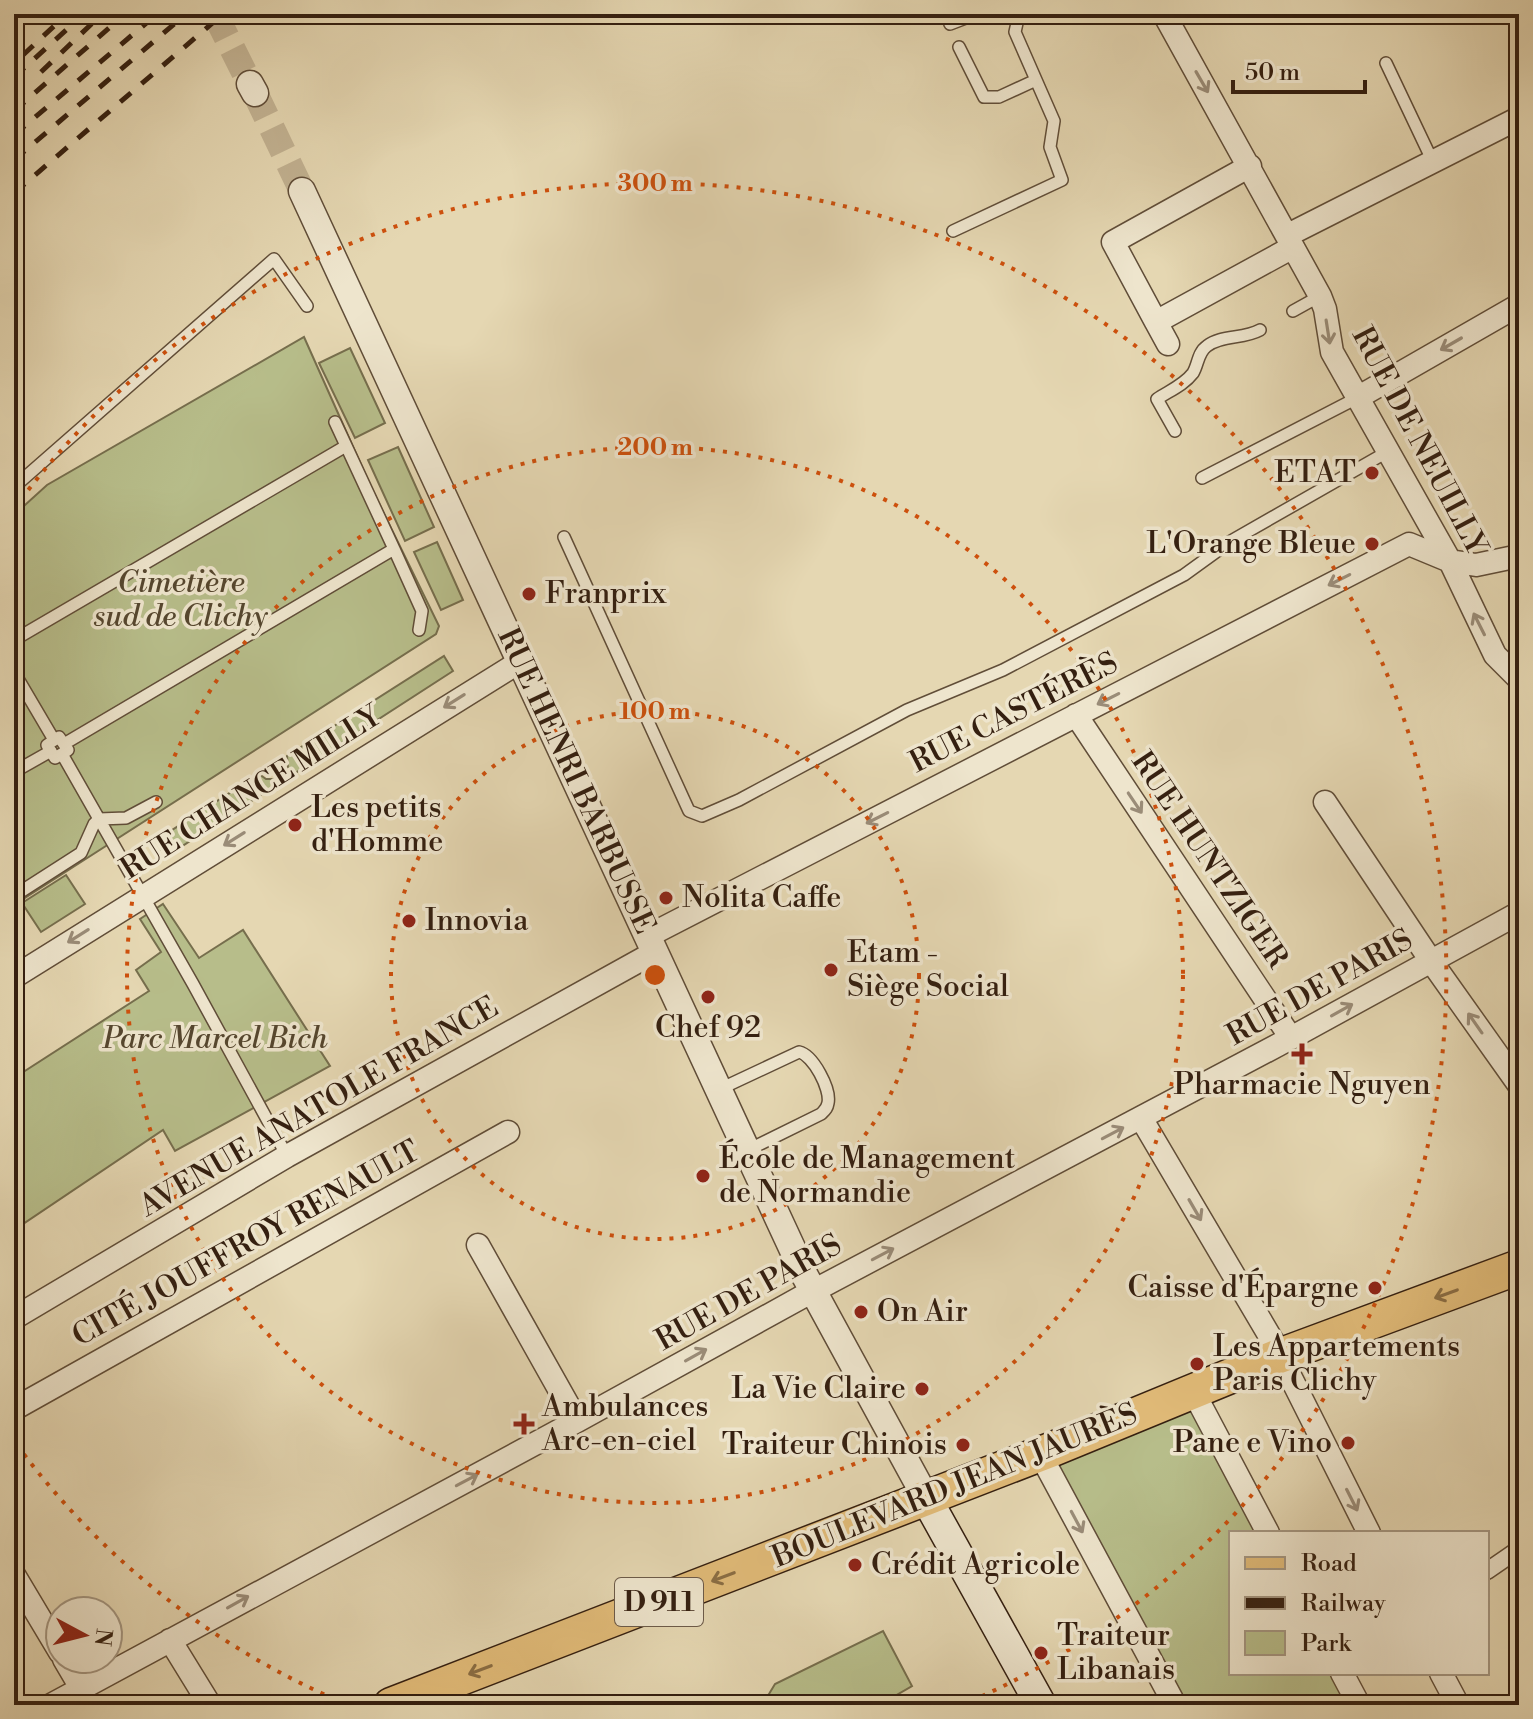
<svg xmlns="http://www.w3.org/2000/svg" width="1533" height="1719" viewBox="0 0 1533 1719" font-family="'Libre Bodoni',serif">
  <style>
    .green { fill: #b7bd8a; stroke: #766e4d; stroke-width: 2 }
    .lines { fill: none; stroke-linecap: round; stroke-linejoin: round }
    .tertiary-tunnel { stroke: #c2b292; stroke-width: 26; stroke-dasharray: 26 13; stroke-linecap: butt }
    .service-casing { stroke: #604d38; stroke-width: 14 }
    .pedestrian-casing { stroke: #604d38; stroke-width: 19 }
    .minor-casing { stroke: #604d38; stroke-width: 25 }
    .tertiary-casing { stroke: #604d38; stroke-width: 29 }
    .secondary-casing { stroke: #341f10; stroke-width: 33 }
    .primary-casing { stroke: #341f10; stroke-width: 37 }
    .service { stroke: #eee5cd; stroke-width: 11 }
    .pedestrian { stroke: #eee5cd; stroke-width: 16 }
    .minor { stroke: #eee5cd; stroke-width: 22 }
    .tertiary { stroke: #eee5cd; stroke-width: 26 }
    .secondary { stroke: #eee5cd; stroke-width: 30 }
    .primary { stroke: #e2bc79; stroke-width: 34 }
    .rail { stroke: #341f10; stroke-width: 5; stroke-dasharray: 14 14; stroke-linecap: butt }
    .oneway { stroke: #9a8c78 }
    .oneway2 { stroke: #8b6e44 }
    .ring { fill: none; stroke: #cd500d; stroke-width: 4; stroke-dasharray: 4 8 }
    .poi-dot { fill: #8f2418; stroke: #eee5cd; stroke-width: 3 }
    .labels { text-anchor: middle; dominant-baseline: central; stroke-width: 7; stroke-linejoin: round; paint-order: stroke }
    .shield { fill: #eee5cd; stroke: #6c5a49; stroke-width: 2 }
    .shield-label { font-size: 28px; font-weight: bold; fill: #341f10 }
    .street-label { font-size: 30px; fill: #341f10; stroke: #eee5cd }
    .poi-label { font-size: 30px; fill: #341f10; stroke: #eee5cd; text-anchor: start }
    .park-label { font-size: 30px; font-style: italic; fill: #55462e; stroke: #eee5cd }
    .centre { fill: #cd500d; stroke: #eee5cd; stroke-width: 4 }
    .ring-label { font-size: 24px; text-anchor: middle; font-weight: bold; fill: #cd500d; stroke: #eee5cd; stroke-width: 7; stroke-linejoin: round; paint-order: stroke }
  </style>
  <rect width="100%" height="100%" fill="#e5d7b2"/>
  <filter id="stains"><feTurbulence type="fractalNoise" baseFrequency=".0025" numOctaves="4"/><feColorMatrix values="0 0 0 0 .2 0 0 0 0 .09 0 0 0 0 .02 0 0 0 .5 -.17"/></filter>
  <radialGradient id="worn" r=".72"><stop offset=".6" stop-color="#630" stop-opacity="0"/><stop offset="1" stop-color="#630" stop-opacity=".3"/></radialGradient>
  <path class="green" d="M304,337L371,487L439,626L436,634L14,905V515L47,485Z
    M350,348L385,423L355,438L319,363Z
    M398,447L434,527L405,541L368,460Z
    M437,542L463,600L441,610L414,552Z
    M444,656L453,671L286,779L284,775L288,768L287,756Z
    M259,774L266,779H277L279,783L170,854L161,850L166,834Z
    M66,875L85,904L41,932L22,903Z
    M163,904L199,958L243,930L330,1066L175,1151L163,1130L14,1230V1078L149,991L136,970L161,952L140,919Z
    M1193,1391L1268,1533H1231V1673H1342L1359,1705H1175L1040,1454Z
    M883,1631L912,1686L895,1696L898,1705H751L766,1699L775,1684Z"/>
  <g class="lines">
    <path class="tertiary-tunnel" d="M215,14L250,84
      M255,93L302,191"/>
    <g class="service-casing">
      <path id="service" d="M950,24L976,14
        M959,47L984,97H999L1036,80
        M1386,63L1433,162
        M953,231L1062,180L1050,147L1054,121L1015,32L1019,14
        M1293,311L1320,296
        M1175,431L1157,399C1169,391 1184,385 1193,373C1198,365 1198,352 1207,346C1221,335 1244,339 1260,330
        M1202,478L1357,398
        M14,487L274,259L307,306
        M564,537L689,811L702,816L739,800L907,710L1003,670L1184,575L1231,541L1387,452
        M394,549L422,611L419,630
        M14,640L346,446
        M14,672L54,740
        M59,737L68,750L55,758L47,745Z
        M64,744L394,549L335,422
        M62,754L193,984L287,1156
        M14,772L51,751
        M14,896L81,853L94,824L99,819L126,818L156,802
        M720,1089L799,1052C813,1055 831,1089 828,1103C827,1109 825,1110 821,1114L748,1150"/>
    </g>
    <g class="pedestrian-casing">
      <path id="pedestrian" d="M1487,1571L1519,1549"/>
    </g>
    <g class="minor-casing">
      <path id="minor" d="M1164,14L1320,296L1325,309L1332,352L1450,561L1495,655L1519,679
        M1250,166L1113,242L1156,322L1293,247
        M1288,235L1519,118
        M1156,322L1168,344
        M1357,398L1519,305
        M1076,715L1291,1038
        M1325,802L1431,961L1519,1085
        M648,936L1409,544L1450,561L1476,565L1519,556
        M14,977L521,661
        M1141,1118L1272,1340L1369,1533
        M478,1245L577,1421
        M14,1318L287,1156L655,952
        M1193,1391L1268,1533
        M14,1409L508,1132
        M1040,1454L1175,1705
        M14,1575L60,1652
        M170,1640L210,1705
        M64,1659L81,1688
        M1342,1673L1359,1705
        M1441,1673L1458,1705
        M51,1705L577,1421L800,1298L1278,1045L1519,913"/>
    </g>
    <g class="tertiary-casing">
      <path id="tertiary" d="M250,84L255,93
        M302,191L805,1276L926,1498"/>
    </g>
    <g class="secondary-casing">
      <path id="secondary" d="M926,1498L1041,1705"/>
    </g>
    <g class="primary-casing">
      <path id="primary" d="M391,1705L1053,1449L1279,1356L1519,1267"/>
    </g>
    <use href="#service" class="service"/>
    <use href="#pedestrian" class="pedestrian"/>
    <use href="#minor" class="minor"/>
    <use href="#tertiary" class="tertiary"/>
    <use href="#secondary" class="secondary"/>
    <use href="#primary" class="primary"/>
    <path class="rail" d="M23,55L67,14
      M41,72L102,14
      M14,77L84,14
      M14,111L125,14
      M14,135L157,14
      M14,160L186,14
      M14,193L223,14"/>
  </g>
  <defs><path id="oneway-shaft" d="M-6 0H5M1.5-3L5.5 0L1.5 3" fill="none" stroke-width="1.6" stroke-linecap="round" stroke-linejoin="round" transform="scale(2)"/></defs>
  <g class="oneway">
    <use href="#oneway-shaft" transform="translate(1202 82) rotate(60)"/>
    <use href="#oneway-shaft" transform="translate(1328 332) rotate(81)"/>
    <use href="#oneway-shaft" transform="translate(1451 344) rotate(150)"/>
    <use href="#oneway-shaft" transform="translate(1339 580) rotate(153)"/>
    <use href="#oneway-shaft" transform="translate(1479 624) rotate(-117)"/>
    <use href="#oneway-shaft" transform="translate(1108 699) rotate(153)"/>
    <use href="#oneway-shaft" transform="translate(454 701) rotate(148)"/>
    <use href="#oneway-shaft" transform="translate(1135 803) rotate(56)"/>
    <use href="#oneway-shaft" transform="translate(877 818) rotate(153)"/>
    <use href="#oneway-shaft" transform="translate(234 839) rotate(148)"/>
    <use href="#oneway-shaft" transform="translate(78 936) rotate(148)"/>
    <use href="#oneway-shaft" transform="translate(1342 1010) rotate(-29)"/>
    <use href="#oneway-shaft" transform="translate(1475 1023) rotate(-125)"/>
    <use href="#oneway-shaft" transform="translate(1113 1133) rotate(-28)"/>
    <use href="#oneway-shaft" transform="translate(1195 1210) rotate(60)"/>
    <use href="#oneway-shaft" transform="translate(883 1254) rotate(-28)"/>
    <use href="#oneway-shaft" transform="translate(696 1355) rotate(-29)"/>
    <use href="#oneway-shaft" transform="translate(467 1480) rotate(-28)"/>
    <use href="#oneway-shaft" transform="translate(1352 1500) rotate(63)"/>
    <use href="#oneway-shaft" transform="translate(1077 1522) rotate(62)"/>
    <use href="#oneway-shaft" transform="translate(238 1602) rotate(-29)"/>
  </g>
  <g class="oneway2">
    <use href="#oneway-shaft" transform="translate(1446 1294) rotate(160)"/>
    <use href="#oneway-shaft" transform="translate(723 1577) rotate(159)"/>
    <use href="#oneway-shaft" transform="translate(480 1670) rotate(159)"/>
  </g>
  <g class="ring">
    <circle cx="655" cy="975" r="264"/>
    <circle cx="655" cy="975" r="528"/>
    <path d="M346 1704A792 792 0 0 1 14 1441M14 509A792 792 0 1 1 964 1704"/>
  </g>
  <g class="poi-dot">
    <circle cx="1372" cy="473" r="8"/>
    <circle cx="1372" cy="544" r="8"/>
    <circle cx="529" cy="594" r="8"/>
    <circle cx="295" cy="825" r="8"/>
    <circle cx="666" cy="898" r="8"/>
    <circle cx="409" cy="921" r="8"/>
    <circle cx="831" cy="970" r="8"/>
    <circle cx="708" cy="997" r="8"/>
    <path d="M1298 1042h8v8h8v8h-8v8h-8v-8h-8v-8h8z"/>
    <circle cx="703" cy="1176" r="8"/>
    <circle cx="1375" cy="1288" r="8"/>
    <circle cx="861" cy="1312" r="8"/>
    <circle cx="1197" cy="1364" r="8"/>
    <circle cx="922" cy="1389" r="8"/>
    <path d="M520 1412h8v8h8v8h-8v8h-8v-8h-8v-8h8z"/>
    <circle cx="1348" cy="1443" r="8"/>
    <circle cx="963" cy="1445" r="8"/>
    <circle cx="855" cy="1565" r="8"/>
    <circle cx="1041" cy="1653" r="8"/>
  </g>
  <g class="labels">
    <rect class="shield" x="615" y="1578" width="88" height="48" rx="6"/>
    <g class="shield-label">
      <text x="659" y="1602">D 911</text>
    </g>
    <g class="street-label">
      <text transform="translate(1419 441) rotate(62)">RUE DE NEUILLY</text>
      <text transform="translate(1014 713) rotate(-27)">RUE CASTÉRÈS</text>
      <text transform="translate(576 781) rotate(65)">RUE HENRI BARBUSSE</text>
      <text transform="translate(251 793) rotate(-32)">RUE CHANCE MILLY</text>
      <text transform="translate(1209 860) rotate(56)">RUE HUNTZIGER</text>
      <text transform="translate(1320 988) rotate(-29)">RUE DE PARIS</text>
      <text transform="translate(319 1107) rotate(-30)">AVENUE ANATOLE FRANCE</text>
      <text transform="translate(246 1244) rotate(-29)">CITÉ JOUFFROY RENAULT</text>
      <text transform="translate(749 1293) rotate(-29)">RUE DE PARIS</text>
      <text transform="translate(955 1486) rotate(-22)">BOULEVARD JEAN JAURÈS</text>
    </g>
    <g class="poi-label">
      <text x="1356" y="473" text-anchor="end">ETAT</text>
      <text x="1356" y="544" text-anchor="end">L'Orange Bleue</text>
      <text x="545" y="594">Franprix</text>
      <text x="311" y="808">Les petits<tspan x="311" dy="34">d'Homme</tspan></text>
      <text x="682" y="898">Nolita Caffe</text>
      <text x="425" y="921">Innovia</text>
      <text x="847" y="953">Etam -<tspan x="847" dy="34">Siège Social</tspan></text>
      <text x="708" y="1028" text-anchor="middle">Chef 92</text>
      <text x="1302" y="1085" text-anchor="middle">Pharmacie Nguyen</text>
      <text x="719" y="1159">École de Management<tspan x="719" dy="34">de Normandie</tspan></text>
      <text x="1359" y="1288" text-anchor="end">Caisse d'Épargne</text>
      <text x="877" y="1312">On Air</text>
      <text x="1213" y="1347">Les Appartements<tspan x="1213" dy="34">Paris Clichy</tspan></text>
      <text x="906" y="1389" text-anchor="end">La Vie Claire</text>
      <text x="542" y="1407">Ambulances<tspan x="542" dy="34">Arc-en-ciel</tspan></text>
      <text x="1332" y="1443" text-anchor="end">Pane e Vino</text>
      <text x="947" y="1445" text-anchor="end">Traiteur Chinois</text>
      <text x="871" y="1565">Crédit Agricole</text>
      <text x="1057" y="1636">Traiteur<tspan x="1057" dy="34">Libanais</tspan></text>
    </g>
    <g class="park-label">
      <text x="181" y="583">Cimetière<tspan x="181" dy="34">sud de Clichy</tspan></text>
      <text x="215" y="1039">Parc Marcel Bich</text>
    </g>
  </g>
  <circle cx="655" cy="975" r="12" class="centre"/>
  <g class="ring-label">
    <text x="655" y="191">300 m</text>
    <text x="655" y="455">200 m</text>
    <text x="655" y="719">100 m</text>
  </g>
  <rect width="1533" height="1719" fill="none" stroke="#e5d7b2" stroke-width="48"/>
  <rect x="16" y="16" width="1501" height="1687" fill="none" stroke="#341f10" stroke-width="4"/>
  <rect x="24" y="24" width="1485" height="1671" fill="none" stroke="#341f10" stroke-width="2"/>
  <rect x="1229" y="1531" width="260" height="144" fill="#eee5cd" stroke="#a49681" stroke-width="2"/>
  <rect x="1245" y="1557" width="40" height="12" fill="#e2bc79" stroke="#a49681" stroke-width="2"/>
  <text x="1301" y="1571" font-size="24" fill="#341f10">Road</text>
  <rect x="1245" y="1597" width="40" height="12" fill="#341f10" stroke="#a49681" stroke-width="2"/>
  <text x="1301" y="1611" font-size="24" fill="#341f10">Railway</text>
  <rect x="1245" y="1631" width="40" height="24" fill="#b7bd8a" stroke="#a49681" stroke-width="2"/>
  <text x="1301" y="1651" font-size="24" fill="#341f10">Park</text>
  <g transform="translate(84 1635) rotate(97)"><circle r="38" fill="#eee5cd" stroke="#a49681" stroke-width="2"/>
  <path d="M0-6L14 30L0 20L-14 30Z" fill="#8f2418"/>
  <text y="-12" font-size="22" font-weight="bold" text-anchor="middle" fill="#341f10">N</text>
  </g>
  <path d="M1233 80v12h132v-12" fill="none" stroke="#341f10" stroke-width="4"/>
  <text x="1245" y="80" font-size="24" fill="#341f10" stroke="#eee5cd" stroke-width="6" paint-order="stroke">50 m</text>
  <rect width="100%" height="100%" filter="url(#stains)"/>
  <rect width="100%" height="100%" fill="url(#worn)"/>
</svg>
